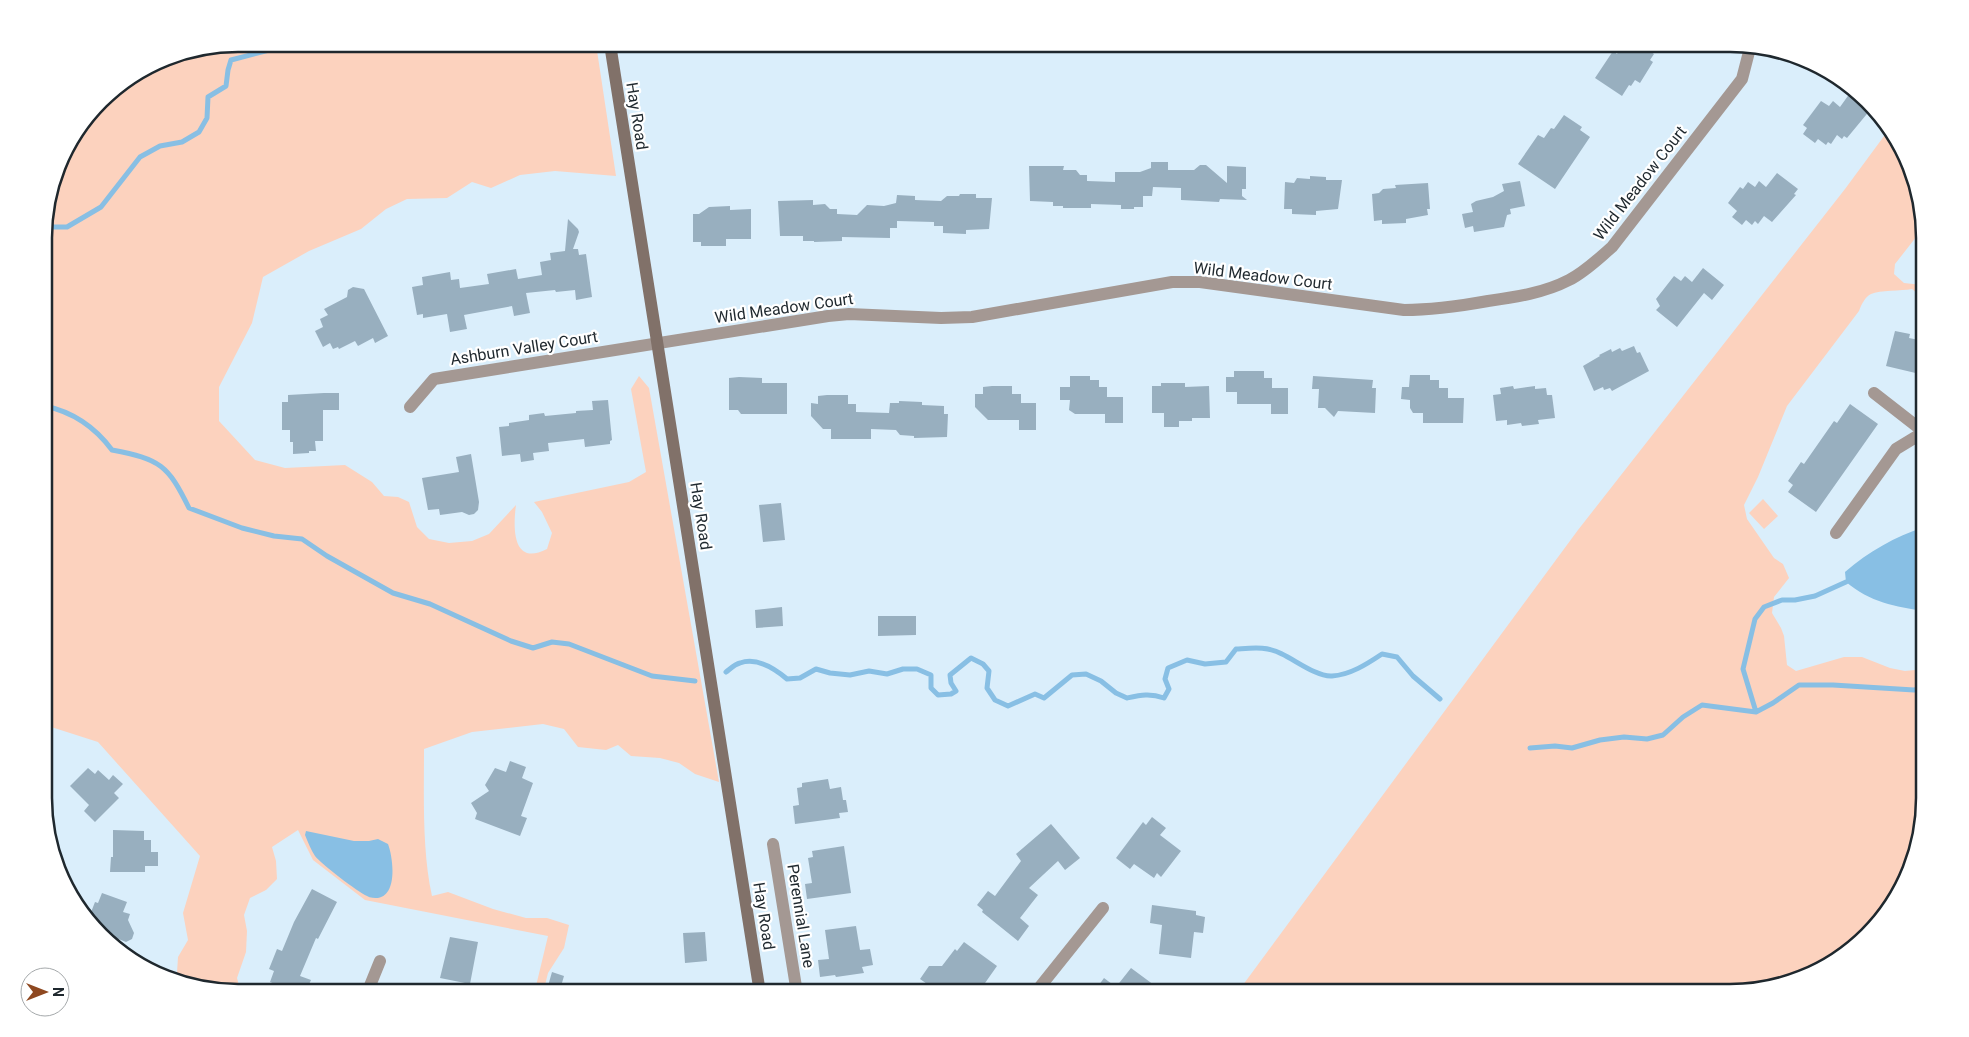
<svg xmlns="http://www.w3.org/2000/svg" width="1969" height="1037" viewBox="0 0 1969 1037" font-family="Roboto,sans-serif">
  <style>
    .green { fill: #fcd2be }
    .water { fill: #88bfe4 }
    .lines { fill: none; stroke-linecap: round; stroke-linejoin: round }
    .stream { stroke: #88bfe4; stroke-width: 5 }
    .building { fill: #98afbf }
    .street { stroke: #a49893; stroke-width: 12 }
    .secondary { stroke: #817169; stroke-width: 12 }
    .labels { text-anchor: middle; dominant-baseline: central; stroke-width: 4.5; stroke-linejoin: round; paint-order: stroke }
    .street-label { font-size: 16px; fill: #1f282e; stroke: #fff }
    .rim { fill: none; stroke: #1f282e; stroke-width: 2.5 }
  </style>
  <rect width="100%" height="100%" fill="#daeefb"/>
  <path class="green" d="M239,44H596L616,176L555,171L520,175L491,188L472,182L447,198L407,199L386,209L361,229L309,251L263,277L252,323L219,387V421L255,460L285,468L345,465L372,482L384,496L398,497L409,502L417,527L429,539L449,543L472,541L489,534L516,505C513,527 512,567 547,549L552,533L542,512L534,502L629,482L646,472L631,389L639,376L649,388L719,782L695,774L679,763L660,758L631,756L618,745L606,750L578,747L564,729L543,724L472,732L424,749C424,795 422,851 432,896L448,892L493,909L526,918H547L569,925L564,948L548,973L543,993H528L536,986L548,936L365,900L313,860L298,830L272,847L276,861L277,879L266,890L250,898L244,915L247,931L246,952L237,978L241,993L182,980L177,973L178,957L188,940L183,913L200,856L98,742L45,725L44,226L64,152L110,92L164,59Z
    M1890,128L1924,214V227L1895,264L1894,274L1904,283L1922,285L1924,296L1922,297L1912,289C1901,291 1880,290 1871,294C1865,297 1861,305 1859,311L1787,406L1758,477L1744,505L1747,519L1774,558L1783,564L1789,578L1774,597L1772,613L1781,628L1784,636L1787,665L1796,671L1844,657H1862L1890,668L1905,671L1925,669V798L1905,885L1877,927L1838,961L1793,983L1743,993H1237L1578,530L1845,189Z
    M1763,499L1778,516L1764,529L1749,513Z"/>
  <path class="water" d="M1319,44H1375C1357,50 1340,55 1321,51Z
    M1924,527L1925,611C1895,607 1870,602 1846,582L1845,572C1869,551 1895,537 1924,527Z
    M306,831L354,841H369L378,839L388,844C393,857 398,895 378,898C375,898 370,898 367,896C358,892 321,864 315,856C311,850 308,842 305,835Z"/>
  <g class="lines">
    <path class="stream" d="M44,227H67L101,207L140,157L160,146L182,142L199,132L207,118L208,97L226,86L228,70L231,60L277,48L282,44
      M45,406C73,412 95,427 112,450C160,459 168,465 189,508L242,528L274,536L302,539L327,556L393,593L430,604L511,641L533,648L552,642L569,644L652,676L695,681
      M726,672C730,669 735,664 740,663C757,657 774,668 787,679L800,678L816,669L830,673L850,675L869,671L887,674L903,669H917L931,675V688L938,695L951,694L956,691L951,683L950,675L971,658L983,664L989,671L987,688L995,700L1008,706L1035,694L1044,698L1072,675L1086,674L1101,681L1116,693L1127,698C1141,695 1150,693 1164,698L1169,689L1165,679L1168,668L1187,660L1205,664L1226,662L1236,649C1253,648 1267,646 1282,654C1295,660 1317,677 1332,676C1350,675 1367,664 1382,654L1397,657L1413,676L1440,699
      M1756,712L1743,669L1755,619L1764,607L1782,600H1795L1815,596L1846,582
      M1530,748L1555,746L1572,748L1600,740L1624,737L1647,739L1663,735L1683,717L1702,705L1756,712L1773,703L1799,685H1833L1914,690L1925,688"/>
  </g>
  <path class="building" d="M1623,44H1652L1648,50L1654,54L1650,60L1653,62L1640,83L1635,80L1631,86L1629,85L1622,96L1595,78L1613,51L1617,54Z
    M1850,93L1871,109L1847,138L1844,136L1842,139L1837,135L1831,144L1828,142L1826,145L1818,139L1815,143L1803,134L1807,128L1803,125L1821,101L1829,106L1833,101L1840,107Z
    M1564,115L1582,127L1580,130L1590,137L1555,189L1518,164L1538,135L1544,138L1551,128L1554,129Z
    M1151,162H1168V170H1194L1200,165H1206L1227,183V166L1246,167V189H1242V196L1247,200L1220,199L1219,202L1181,200V188L1153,187L1152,196H1143V207H1134V209H1121V205L1091,204V208H1063V206H1053V202L1030,201L1029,166H1064L1063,170H1076L1080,175H1087V181L1115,182V172H1140L1151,168Z
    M1777,173L1798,189L1794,194L1796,195L1772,222L1764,216L1758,224L1755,221L1752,225L1746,220L1742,225L1732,217L1737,211L1728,203L1740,187L1743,189L1748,182L1755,187L1759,181L1766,187Z
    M1310,176L1326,177V180H1342L1338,209L1316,211V215L1292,214V209H1284L1285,182L1294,183L1297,178L1310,179Z
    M1520,181L1525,206L1510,209L1511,214L1507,215L1504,227L1474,232L1473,226L1465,228L1462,214L1473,212L1471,204L1476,201L1493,197L1504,191L1502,184Z
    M1428,183L1430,209H1427L1428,215L1406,219V223L1382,224V220L1374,221L1372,194L1379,193L1383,189L1396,188L1395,185Z
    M960,194H976V198H992L989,229L966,230V234L943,233V226H934V222L897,221V228H890V238L842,237V241L814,242V241H803V236H780L778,201L813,200V205L825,204L830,209H837V214L857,215L867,205L884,206L896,203L897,195L915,196V200L941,201L947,196H959Z
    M730,206V210L751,209V239H726V246H701V242H693V214H699L709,207Z
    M568,219L578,229L579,232L573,249H578L579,255L586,254L592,297L576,300L575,290L556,292L555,290L526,293L530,313L514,316L512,306L464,315L467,329L450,332L447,314L423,318V314L417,315L412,287L423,285L422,277L450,272L451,280L459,279L460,288L489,284L487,274L516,269L518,279L542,275L540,262L551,260L550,253L565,251Z
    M1703,268L1724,285L1712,300L1704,293L1677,327L1656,310L1660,306L1656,299L1674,276L1681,281L1685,276L1692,282Z
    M353,287L364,289L388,336L375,343L373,338L358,346L355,341L339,349L338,347L333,349L330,343L323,347L315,331L323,327L320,319L328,315L324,309L347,297L348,290Z
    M1895,331L1910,334L1909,338L1924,341V375L1886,366Z
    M1634,346L1637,353L1640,352L1649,371L1612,391L1610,388L1604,390L1603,387L1594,391L1583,366L1600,356L1599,355L1611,349L1612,352L1620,348L1622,351Z
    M1234,371H1264V378H1272V388H1288V414H1271V404H1237V392H1226V377H1234Z
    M1410,375H1430V380H1439V388H1448V398H1464L1463,423H1423V413H1413L1410,408V400L1401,399L1402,387H1409Z
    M1070,376H1090V380H1099V387H1107V397H1123V423H1105V414H1075L1069,410L1070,400H1060V387H1070Z
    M1313,376L1373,380L1372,388H1376L1375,413L1338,411L1334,417L1325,408H1318L1319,389H1312Z
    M739,377L762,378V383H787V414H741L738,410H729V378Z
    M1161,383H1185V387L1209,386L1210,418H1192V421H1179V427H1164V413H1152V386H1161Z
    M992,386H1012V394H1021V403H1036V430H1019V420H988L975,407V394H983V387Z
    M1513,386L1514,389L1535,386V389L1546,388L1547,395H1552L1555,418L1538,420L1539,424L1522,426L1521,423L1507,425V420L1496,421L1493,395L1501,394L1500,388Z
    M324,393H339V410H323V441H315L316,451H309V453L293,454V442H290V430H282V402H288V395Z
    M827,395H848V404H856V412L889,413L890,403H899V401L922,402V405L944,406V414H948L947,437L914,438V436L900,435L896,430L871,429V439H831V429H823L811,416V403L818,404V396Z
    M608,400L612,440L610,441V444L585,447L584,439L548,443L549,451L533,453L534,460L521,462L520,454L502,456L499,427L509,426V423L529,420V415L544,413L545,416L576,413V411L593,410L592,401Z
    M1850,404L1878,424L1816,512L1788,492L1793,485L1788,481L1801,462L1804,464L1834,421L1837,423Z
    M471,454L479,502L478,510L474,514L469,515L462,512L440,515L439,509L428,510L422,478L459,472L456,457Z
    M781,503L785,540L763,542L759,505Z
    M782,607L783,626L756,628L755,610Z
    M878,616H916V635L878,636Z
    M510,761L526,767L522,778L533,783L521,816L527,818L520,836L475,819L477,813L471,803L489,791L485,785L495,768L506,772Z
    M88,768L95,774L98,770L109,780L113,775L123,784L114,793L119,798L95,822L84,811L89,805L70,786Z
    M828,779L830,789L841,787L843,800H846L848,812L839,813L840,818L795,824L793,806L799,805L797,788L802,787V783Z
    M1152,817L1166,828L1160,835L1181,851L1161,877L1157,873L1154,878L1134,864L1130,869L1116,858L1143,822L1146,825Z
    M1051,824L1080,858L1065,870L1058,861L1029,888L1038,895L1020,918L1029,926L1018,941L982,912L983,910L977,905L988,891L995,896L1021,861L1016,854Z
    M113,830L144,831V840H151V852H158V866H145V872H110L111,857H113Z
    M844,846L851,893L807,899L805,884L812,883L808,858L813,857L812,851Z
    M312,889L337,902L318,939L316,938L300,976L311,980L305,993H297L270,982L274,971L269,969L277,949L282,951L294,922Z
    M102,893L127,902L123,912L130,914L128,920L134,933L132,939L126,942L116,938L114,942L88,920L95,902L98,903Z
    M1152,905L1196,911V915L1205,917L1203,933L1194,932L1191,958L1159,954L1162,925L1150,923Z
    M856,926L860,950L870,949L873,965L862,967L864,973L836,977L835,975L820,977L818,960L829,959L825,930Z
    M705,932L707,961L685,963L683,933Z
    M450,937L478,942L470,984L440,978Z
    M964,942L997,966L978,993H940L920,979L929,966H942L955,949L957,951Z
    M1131,968L1154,985L1148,993H1093L1104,978L1116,987Z
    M552,972L564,976L559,993H546Z"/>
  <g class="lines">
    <path class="street" d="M1874,393L1924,432
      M410,407L434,379L828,316L849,314L941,318L972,317L1172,282H1200L1404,310C1432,310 1460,306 1488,301C1516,297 1544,293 1569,280C1585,272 1598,259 1612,247L1742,79L1750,48
      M1836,533L1896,449L1924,432
      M773,844L797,993
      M367,993L380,961
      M1035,993L1103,908"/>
    <path class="secondary" d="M610,44L760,993"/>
  </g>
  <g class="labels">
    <g class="street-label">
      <text transform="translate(637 116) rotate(81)">Hay Road</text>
      <text transform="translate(1640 183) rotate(-52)">Wild Meadow Court</text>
      <text transform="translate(1263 276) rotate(7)">Wild Meadow Court</text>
      <text transform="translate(784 308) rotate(-8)">Wild Meadow Court</text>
      <text transform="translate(524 348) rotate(-9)">Ashburn Valley Court</text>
      <text transform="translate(701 516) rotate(81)">Hay Road</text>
      <text transform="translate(764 916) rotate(81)">Hay Road</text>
      <text transform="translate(801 916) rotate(81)">Perennial Lane</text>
    </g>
  </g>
  <path d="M0 0H1969V1037H0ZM238 52H1730A186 186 0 0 1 1916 238V798A186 186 0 0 1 1730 984H238A186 186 0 0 1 52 798V238A186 186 0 0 1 238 52Z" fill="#fff" fill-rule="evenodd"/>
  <path class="rim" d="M238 52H1730A186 186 0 0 1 1916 238V798A186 186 0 0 1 1730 984H238A186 186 0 0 1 52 798V238A186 186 0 0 1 238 52Z"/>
  <g transform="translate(45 992) rotate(90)"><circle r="24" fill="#ffffff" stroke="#a5a9ab"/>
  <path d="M0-4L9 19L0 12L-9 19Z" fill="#8e4820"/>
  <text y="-8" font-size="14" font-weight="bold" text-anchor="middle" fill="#1f282e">N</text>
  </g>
</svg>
